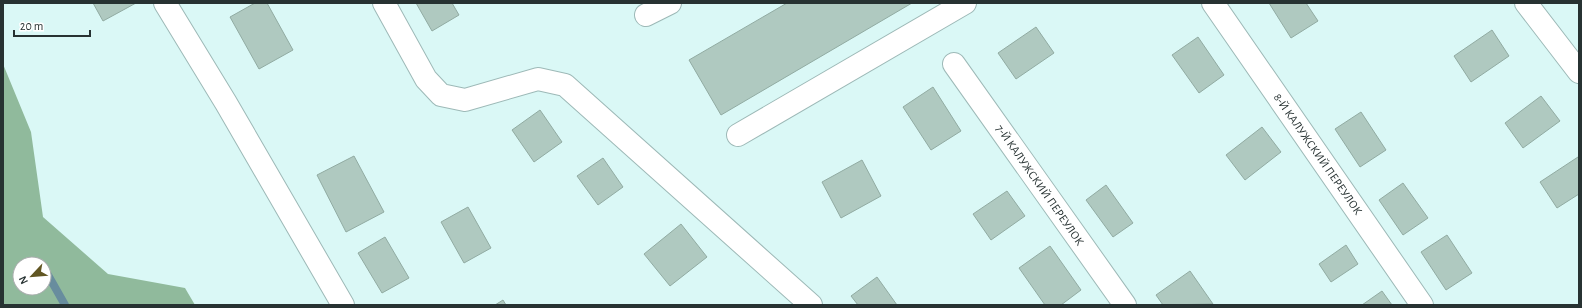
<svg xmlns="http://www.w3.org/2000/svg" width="1582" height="308" viewBox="0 0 1582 308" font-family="'Alegreya Sans',sans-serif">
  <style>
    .forest { fill: #90ba9c; fill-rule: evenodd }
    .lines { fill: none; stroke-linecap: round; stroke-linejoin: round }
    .stream { stroke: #688d9e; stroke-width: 8 }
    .building { fill: #afc9c0; stroke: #91aba2 }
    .minor-casing { stroke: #9db9b7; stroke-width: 24 }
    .minor { stroke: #fff; stroke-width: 22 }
    .labels { text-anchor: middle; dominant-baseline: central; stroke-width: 3.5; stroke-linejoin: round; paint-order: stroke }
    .street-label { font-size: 12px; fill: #273232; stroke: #fff }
  </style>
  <rect width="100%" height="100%" fill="#daf8f6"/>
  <path class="forest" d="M3,64L31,132L43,217L108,274L185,288L195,305H3ZM20,264H44V288H20Z"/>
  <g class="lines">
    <path class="stream" d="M48,275L65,305"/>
  </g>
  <path class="building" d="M93,3H136L103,21Z
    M255,3H267L293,50L259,69L230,17Z
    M416,3H452L459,15L432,31Z
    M787,3H912L721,115L689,60Z
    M1269,3H1306L1318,21L1291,38Z
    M1036,27L1054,53L1016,79L998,53Z
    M1492,30L1509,56L1471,82L1454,56Z
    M1198,37L1224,75L1199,93L1172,55Z
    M933,87L961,131L931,150L903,107Z
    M1541,96L1560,121L1523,148L1505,123Z
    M540,110L562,142L534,162L512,130Z
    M1361,112L1386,150L1360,167L1335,129Z
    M1262,127L1281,152L1245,180L1226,155Z
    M354,156L384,212L346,232L317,175Z
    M1578,157L1579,159V194L1557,208L1540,182Z
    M603,158L623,187L598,205L577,176Z
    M862,160L881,196L841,218L822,182Z
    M1403,183L1428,218L1403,235L1379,200Z
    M1106,185L1133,223L1113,237L1086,200Z
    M1007,191L1025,216L991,240L973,214Z
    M468,207L491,248L464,263L441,222Z
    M681,224L707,257L670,286L644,254Z
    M1447,235L1472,273L1446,290L1421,252Z
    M385,237L409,278L382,293L358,253Z
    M1346,245L1358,264L1331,282L1319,264Z
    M1050,246L1081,290L1061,305H1045L1019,268Z
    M1190,271L1213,304L1163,305L1156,295Z
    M877,277L897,305H858L851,296Z
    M1382,291L1392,305H1362Z
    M503,300L506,305H495Z"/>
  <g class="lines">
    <g class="minor-casing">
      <path id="minor" d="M165,3L226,103L343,305
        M384,3L426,79L441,95L465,100L538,79L565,85L811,305
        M1213,3L1422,305
        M1526,3L1579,72
        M646,15L670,3
        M954,64L1125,305
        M738,135L965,3"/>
    </g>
    <use href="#minor" class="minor"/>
  </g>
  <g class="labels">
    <g class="street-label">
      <text transform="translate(1318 154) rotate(55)">8-Й КАЛУЖСКИЙ ПЕРЕУЛОК</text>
      <text transform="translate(1040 185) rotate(55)">7-Й КАЛУЖСКИЙ ПЕРЕУЛОК</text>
    </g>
  </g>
  <rect width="1582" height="308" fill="none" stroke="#273232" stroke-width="8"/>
  <g transform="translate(32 276) rotate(244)"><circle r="19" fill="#ffffff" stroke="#a9adad"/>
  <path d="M0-3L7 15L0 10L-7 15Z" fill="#615622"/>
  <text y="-6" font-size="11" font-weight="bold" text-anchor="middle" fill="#273232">N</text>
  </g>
  <path d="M14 30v6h76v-6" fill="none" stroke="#273232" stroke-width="2"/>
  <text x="20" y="30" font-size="12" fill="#273232" stroke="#ffffff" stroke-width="3" paint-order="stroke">20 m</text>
</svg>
